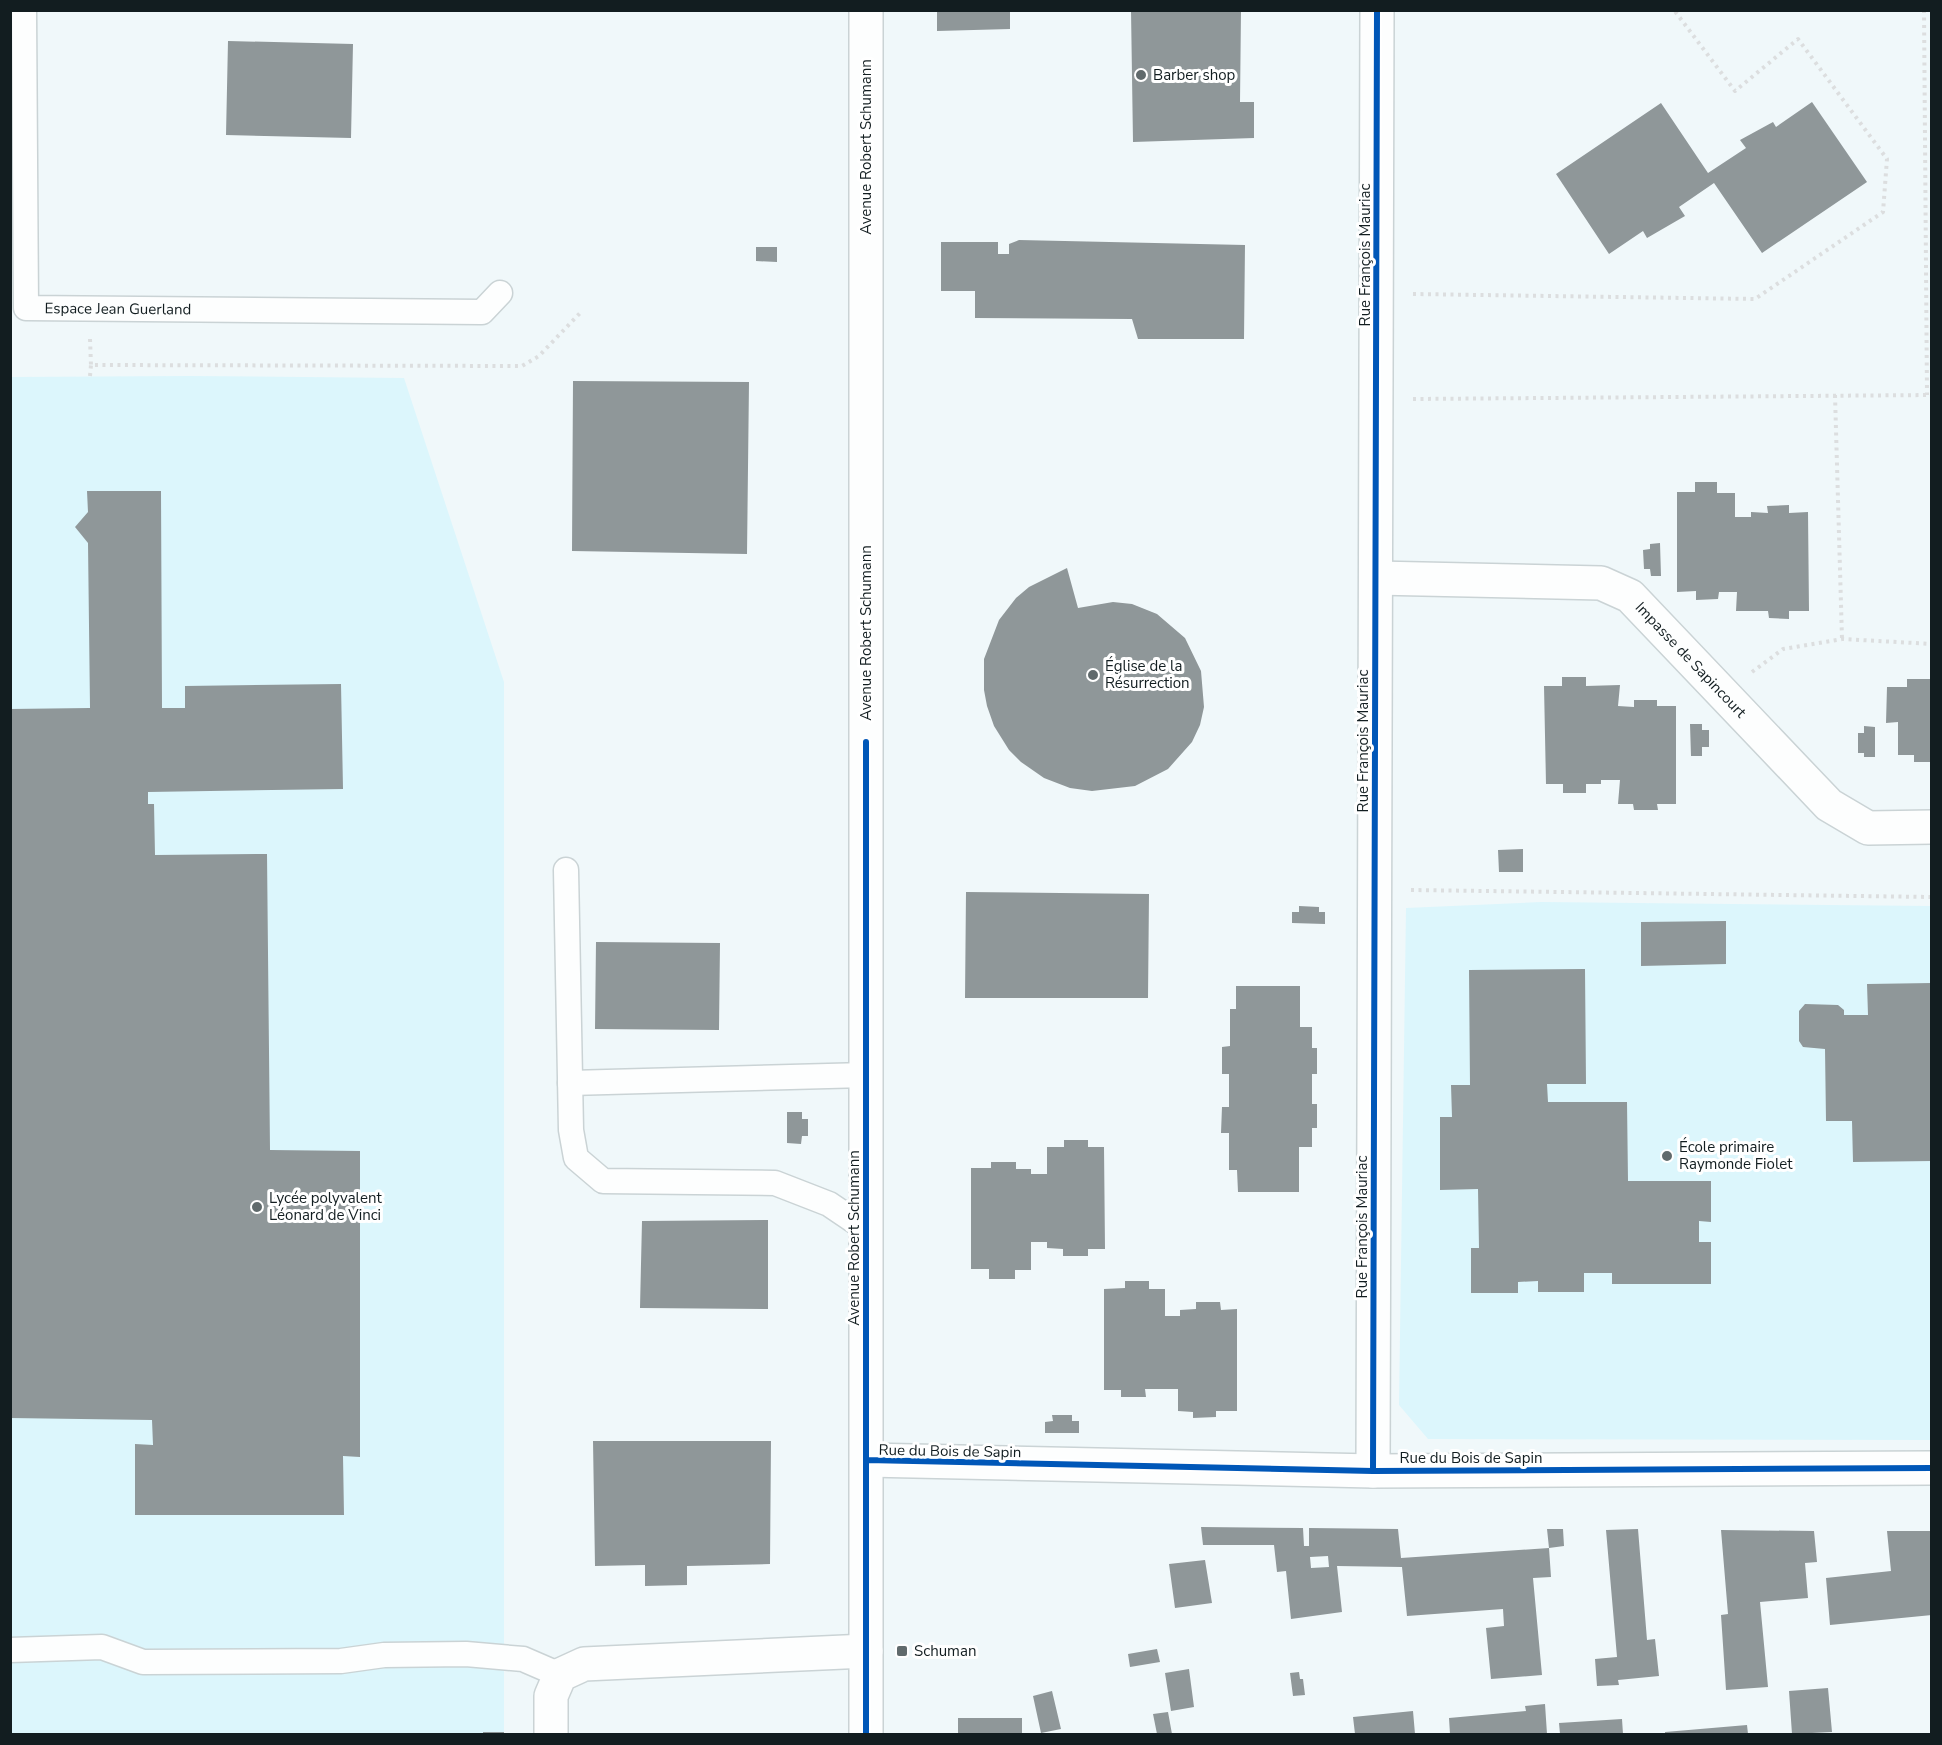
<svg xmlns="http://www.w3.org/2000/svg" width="1942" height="1745" viewBox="0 0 1942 1745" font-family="'Nunito Sans',sans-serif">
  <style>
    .built { fill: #dcf6fc }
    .building { fill: #8f9799; fill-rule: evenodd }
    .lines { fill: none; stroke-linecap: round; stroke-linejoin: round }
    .service-casing { stroke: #cad3d5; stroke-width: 27 }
    .minor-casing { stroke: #cad3d5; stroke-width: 36 }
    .path { stroke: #dcdedf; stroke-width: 4; stroke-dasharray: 3 4.5; stroke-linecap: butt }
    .service { stroke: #fdfefe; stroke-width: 24 }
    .minor { stroke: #fdfefe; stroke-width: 33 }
    .cycleway-casing { stroke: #fff; stroke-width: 10 }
    .cycleway { stroke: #0057b8; stroke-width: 6 }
    .poi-dot { fill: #606a6c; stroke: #fff; stroke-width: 2 }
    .labels { text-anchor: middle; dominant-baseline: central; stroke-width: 6; stroke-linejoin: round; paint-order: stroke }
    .poi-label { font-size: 15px; fill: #121d20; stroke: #fff; text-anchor: start }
    .street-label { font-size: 15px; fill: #121d20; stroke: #fff }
  </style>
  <rect width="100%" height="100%" fill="#f0f8fa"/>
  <path class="built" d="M189,376L404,378L504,682V1734H11L10,377Z
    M1541,902L1931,906V1440L1428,1439L1399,1405L1406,908Z"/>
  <path class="building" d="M937,10H1010V29L937,31Z
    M1131,10H1241L1240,102H1254V138L1133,142Z
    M228,41L353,44L351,138L226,135Z
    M1812,102L1867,182L1762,253L1714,183L1679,207L1685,216L1647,238L1643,231L1609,254L1556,174L1661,103L1708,173L1746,148L1740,140L1773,122L1776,127Z
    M1019,240L1245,245L1244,339H1138L1132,319L975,318V291H941V242H998V254H1009V244Z
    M756,247H777V262L756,261Z
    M573,381L749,382L747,554L572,551Z
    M1695,482H1717V493H1735V517H1751V512L1768,513L1767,506L1789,505V513L1808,512L1809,611H1789V619L1769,618L1768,611H1736L1737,592H1719L1718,599L1696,600V591L1677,592V492H1695Z
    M87,491H161L162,708H185V686L341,684L343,789L148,792V804H154L155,855L267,854L270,1150L360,1151V1457L343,1456L344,1515H135V1444L153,1445L152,1420L10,1418V709L90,708L88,543L75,527L88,512Z
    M1660,543L1661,576H1651L1650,569H1644L1643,550L1650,549V544Z
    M1067,568L1078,608L1113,602L1132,604L1157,614L1185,638L1201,671L1204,707L1200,725L1192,742L1168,769L1135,786L1092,791L1070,788L1044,778L1021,762L1009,750L994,726L987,706L984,690V659L999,620L1016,598L1029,587Z
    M1562,677H1586V686L1620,685L1618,706L1634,707V700H1657V706H1676V804H1657L1658,810H1634L1633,804H1618L1620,780H1601V784H1586V793H1563V784H1546L1544,686H1562Z
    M1907,679H1932V762H1914V755H1898V722L1886,723L1887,687H1907Z
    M1690,724H1702V730H1709V747H1702V756H1691Z
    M1864,726L1875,727V757H1864V753H1858V733H1864Z
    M1523,849V872H1499L1498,850Z
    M966,892L1149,894L1148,998H965Z
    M1299,906L1319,907V912H1325V924L1292,923V912H1299Z
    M1726,921V964L1641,966V922Z
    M596,942L720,943L719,1030L595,1029Z
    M1585,969L1586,1084H1547L1548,1102H1627L1628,1181H1711V1222L1699,1221V1242H1711V1284H1612V1273H1584V1292H1538V1281L1518,1282V1293H1471V1248H1479L1478,1189L1440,1190V1117H1452L1451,1085H1470L1469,970Z
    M1932,983V1161L1853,1162L1852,1121H1826L1825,1049L1803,1047L1799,1041V1011L1805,1004L1838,1005L1844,1010V1015H1868L1867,984Z
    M1236,986H1300V1027H1312V1048H1317V1074H1312V1104H1317V1128H1312V1147H1299V1192H1238L1237,1170H1229V1133H1221L1222,1107H1229V1074H1222V1047L1230,1046V1009H1236Z
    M787,1112H802V1119H808V1136H802L801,1144L787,1143Z
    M1064,1140H1088V1147H1104L1105,1249H1088V1256H1063V1249L1047,1248V1242H1031V1270H1015V1279H989V1269H971V1168H991V1162H1016V1169H1031V1174H1047V1147H1064Z
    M768,1220V1309L640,1308L642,1221Z
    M1125,1281H1149V1289H1165V1316H1180V1310L1196,1309V1302H1220L1221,1310L1237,1309V1411H1216V1417L1193,1418V1412L1178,1411V1389H1145L1146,1397H1121V1390H1104V1289L1125,1288Z
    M1052,1415H1072V1421H1079V1433H1045V1422L1053,1421Z
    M593,1441H771L770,1564L687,1566V1585L645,1586V1565L595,1566Z
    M1201,1527L1303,1528L1304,1546H1309V1528L1398,1529L1401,1558L1549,1548L1547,1529H1563L1564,1546L1549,1548L1551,1577L1533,1578L1542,1675L1491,1679L1486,1628L1504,1626L1503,1609L1407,1616L1402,1567L1337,1566L1342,1612L1291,1619L1286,1571L1277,1572L1274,1545H1203ZM1328,1556L1329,1567L1311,1568L1310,1557Z
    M1638,1529L1647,1640L1655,1639L1659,1676L1618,1680L1619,1685L1597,1686L1595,1659L1617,1657L1606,1530Z
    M1721,1530L1814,1531L1817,1562L1805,1563L1808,1598L1760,1602L1768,1687L1726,1690L1721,1615L1728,1614Z
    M1887,1531H1932V1615L1830,1625L1826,1578L1891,1571Z
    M1205,1560L1212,1603L1175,1608L1169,1564Z
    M1157,1649L1160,1662L1130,1667L1128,1654Z
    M1189,1669L1194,1707L1171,1711L1165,1673Z
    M1299,1672L1300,1679H1303L1305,1695L1293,1696L1290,1673Z
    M1828,1688L1832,1732L1792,1734L1789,1691Z
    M1052,1691L1061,1729L1041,1733L1033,1696Z
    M1545,1704L1547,1734H1450L1449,1718L1526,1711L1525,1706Z
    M1413,1711L1415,1734H1355L1353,1717Z
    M1168,1712L1172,1734H1157L1153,1714Z
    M958,1718H1022V1734H958Z
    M1622,1719L1623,1734H1560L1559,1723Z
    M1747,1725L1748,1734H1665V1732Z
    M483,1732H504V1734H483Z"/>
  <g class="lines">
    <g class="service-casing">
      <g id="service">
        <path id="s1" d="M24,10L26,308L482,312L500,293"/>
        <path d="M566,870L571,1130L576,1158L603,1181L775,1183L829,1204L866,1229"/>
        <path d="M570,1083L866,1075"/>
        <path d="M10,1650L102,1647L143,1662L341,1661L384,1655L466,1654L523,1659L560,1675"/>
      </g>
    </g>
    <g class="minor-casing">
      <g id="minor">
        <path d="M866,10V1734"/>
        <path id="s2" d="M1376,578L1601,583L1630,596L1829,805L1868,828L1932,827"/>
        <path d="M867,1460L1373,1471L1932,1468"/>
        <path d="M1373,1471L1377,10"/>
        <path d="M551,1734V1696L560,1675L584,1664L866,1651"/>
      </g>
    </g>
    <path class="path" d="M1924,10L1927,395
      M1413,294L1755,299L1883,212L1887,159L1798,39L1735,91L1674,10
      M90,339L91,365
      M90,376L91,365L522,366L539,356L582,311
      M1835,395L1842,639
      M1413,399L1932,395
      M1752,672L1783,649L1842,639L1932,644
      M1411,890L1932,897"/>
    <use href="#service" class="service"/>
    <use href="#minor" class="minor"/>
    <g class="cycleway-casing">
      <path id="cycleway" d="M866,742V1734
        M867,1460L1373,1471L1932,1468
        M1373,1471L1377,10"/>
    </g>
    <use href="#cycleway" class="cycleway"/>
  </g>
  <g class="poi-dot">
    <circle cx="1141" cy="75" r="6"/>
    <circle cx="1093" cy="675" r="6"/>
    <circle cx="1667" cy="1156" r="6"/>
    <circle cx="257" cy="1207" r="6"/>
    <rect x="896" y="1645" width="12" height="12" rx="3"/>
  </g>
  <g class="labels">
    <g class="poi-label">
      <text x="1153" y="75">Barber shop</text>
      <text x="1105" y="666">Église de la<tspan x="1105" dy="17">Résurrection</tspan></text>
      <text x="1679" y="1147">École primaire<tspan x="1679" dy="17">Raymonde Fiolet</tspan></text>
      <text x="269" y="1198">Lycée polyvalent<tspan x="269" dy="17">Léonard de Vinci</tspan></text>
      <text x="914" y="1651">Schuman</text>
    </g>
    <g class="street-label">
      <text transform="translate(866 147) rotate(-90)">Avenue Robert Schumann</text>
      <text transform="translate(1365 255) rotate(-90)">Rue François Mauriac</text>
      <text stroke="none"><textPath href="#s1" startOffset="390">Espace Jean Guerland</textPath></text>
      <text transform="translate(866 633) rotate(-90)">Avenue Robert Schumann</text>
      <text stroke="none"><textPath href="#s2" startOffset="345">Impasse de Sapincourt</textPath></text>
      <text transform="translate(1363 741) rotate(-90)">Rue François Mauriac</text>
      <text transform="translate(1362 1227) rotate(-90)">Rue François Mauriac</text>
      <text transform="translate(854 1238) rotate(-90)">Avenue Robert Schumann</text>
      <text transform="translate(950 1451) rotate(1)">Rue du Bois de Sapin</text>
      <text x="1471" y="1458">Rue du Bois de Sapin</text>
    </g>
  </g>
  <rect width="1942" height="1745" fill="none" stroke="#121d20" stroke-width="24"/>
</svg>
